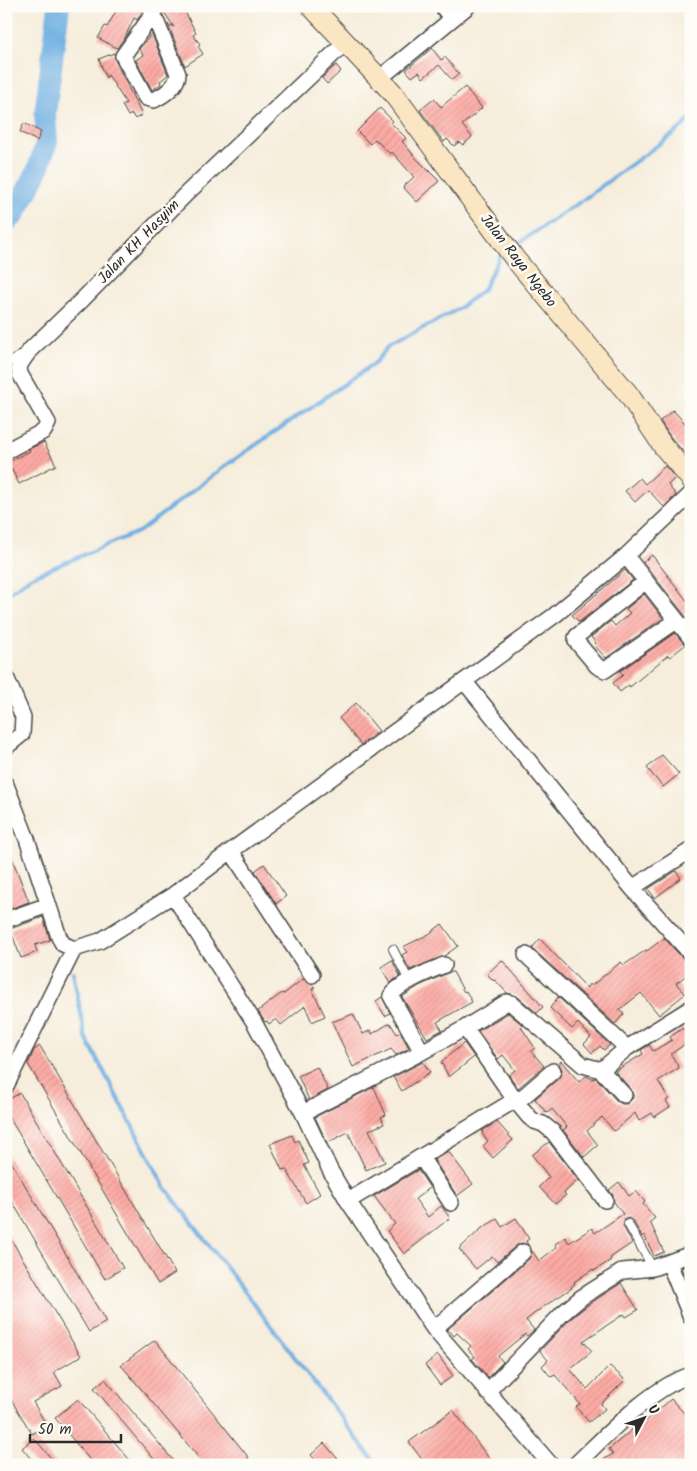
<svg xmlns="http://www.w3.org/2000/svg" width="697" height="1471" viewBox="0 0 697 1471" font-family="Kalam,sans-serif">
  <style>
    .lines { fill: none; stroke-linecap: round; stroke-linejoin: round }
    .stream { stroke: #6daee1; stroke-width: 4 }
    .river { stroke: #6daee1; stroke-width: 22 }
    .building { fill: url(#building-hatch) }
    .lane-casing { stroke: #494845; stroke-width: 10 }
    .street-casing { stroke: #494845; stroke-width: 18 }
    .secondary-casing { stroke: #494845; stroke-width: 22 }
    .lane { stroke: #fff; stroke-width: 8 }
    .street { stroke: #fff; stroke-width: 15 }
    .secondary { stroke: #fbe6c4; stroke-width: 20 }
    .labels { text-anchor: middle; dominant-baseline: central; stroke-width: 5; stroke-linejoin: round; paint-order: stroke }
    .street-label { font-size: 15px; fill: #2b2b2b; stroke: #fdfcf7 }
  </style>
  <defs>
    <pattern id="building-hatch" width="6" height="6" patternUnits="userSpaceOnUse" patternTransform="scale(1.25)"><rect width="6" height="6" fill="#fdaba5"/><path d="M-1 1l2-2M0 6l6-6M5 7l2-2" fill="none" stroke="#d9938e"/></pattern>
  </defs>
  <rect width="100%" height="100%" fill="#fdfcf7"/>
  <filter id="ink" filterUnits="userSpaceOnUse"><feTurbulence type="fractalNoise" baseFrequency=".02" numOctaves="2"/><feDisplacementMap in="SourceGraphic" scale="10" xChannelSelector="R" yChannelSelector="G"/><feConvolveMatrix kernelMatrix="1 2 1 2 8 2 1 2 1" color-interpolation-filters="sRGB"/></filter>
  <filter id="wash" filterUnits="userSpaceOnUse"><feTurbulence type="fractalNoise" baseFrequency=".0096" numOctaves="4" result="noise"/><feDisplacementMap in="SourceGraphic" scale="20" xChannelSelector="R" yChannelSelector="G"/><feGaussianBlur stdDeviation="1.12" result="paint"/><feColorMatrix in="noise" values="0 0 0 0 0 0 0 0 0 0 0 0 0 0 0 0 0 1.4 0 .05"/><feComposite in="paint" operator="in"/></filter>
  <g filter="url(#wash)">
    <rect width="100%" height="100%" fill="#f6eddb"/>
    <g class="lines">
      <path class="stream" d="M514,246L580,202L677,131L691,119
        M6,595L31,577L140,531L228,464L375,363L388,347L458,309L483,290L500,256L504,253
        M6,764L13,785
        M73,972L85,1036L164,1186L377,1465"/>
      <path class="river" d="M6,222L14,215L37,172L47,141L45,114L59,6"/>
    </g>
    <g id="blocks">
      <path class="building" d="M119,6H138L141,8L142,12L137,20L134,18L125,37L117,48L98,38L105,26L107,27Z
        M160,6H182L196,33L193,35L200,44L198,46L203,54L185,66L168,24L174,27Z
        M152,34L168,75L160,81L161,84L152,90L136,60L143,55L139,49Z
        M432,48L441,60L445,57L459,74L452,80L439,65L423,78L419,72L412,77L406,70Z
        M114,53L115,60L142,115L135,119L132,114L128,116L122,105L126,103L108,75L106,78L99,59Z
        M336,65L341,71L327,84L322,78Z
        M465,87L482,108L462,125L472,137L463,145L459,142L454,146L447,139L444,142L420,110L434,99L441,107Z
        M380,108L393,121L391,123L406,138L402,141L415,157L439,181L417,202L403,187L414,177L392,152L390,154L375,139L370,144L357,131Z
        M24,123L41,132L37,141L20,132Z
        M673,410L691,430V460L672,439L660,421Z
        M44,442L56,465L19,484L8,462L30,451L29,449Z
        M665,466L675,478L668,485L676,495L664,507L648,490L635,502L625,491L640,478L645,484Z
        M652,555L691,606V623L643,562Z
        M625,570L633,580L579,622L572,615Z
        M644,594L663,618L606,658L594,645L596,643L591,637L611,621L615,626L630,613L626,609Z
        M675,633L685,645L670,657L668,655L630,687L629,685L620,692L613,683L623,675L620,671Z
        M356,703L379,731L361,745L339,718Z
        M662,755L679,774L663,787L647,768Z
        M6,843L29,902L7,910L6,907Z
        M264,864L286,896L276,904L255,871Z
        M676,871L681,878L655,898L648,889Z
        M43,917L50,940L35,945L37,952L21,958L10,929Z
        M442,924L458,946L444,956L410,970L402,955L407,952L403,947L429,934Z
        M664,938L691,967V972L676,983L685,994L659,1015L641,993L619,1010L624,1014L615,1024L532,948L540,939L587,988L589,984L591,986L621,962L624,965L646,950L647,951Z
        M392,960L400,976L390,983L381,967Z
        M502,960L543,1007L537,1013L517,996L507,993L495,980L494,981L487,974Z
        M450,972H453L464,992L466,991L472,1002L437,1022L442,1030L427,1038L402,997L419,986Z
        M303,979L315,987L312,989L325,1016L312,1022L305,1006L281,1025L276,1019L269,1024L267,1021L265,1022L258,1011L282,993L284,994Z
        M382,997L390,1013L385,1016L376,1001Z
        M558,997L610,1045L604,1050L600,1046L592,1053L584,1044L591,1037L578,1023L572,1029L550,1008Z
        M508,1013L523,1025L521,1027L535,1048L531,1051L544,1066L518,1088L509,1075L515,1070L503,1055L498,1059L478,1031Z
        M353,1014L363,1034L371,1030L372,1034L390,1023L397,1034L400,1032L409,1048L396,1055L391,1049L353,1067L332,1022Z
        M683,1028L691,1040L671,1054L679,1068L658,1081L669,1099L666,1101L670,1107L654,1117L652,1113L639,1121L635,1113L614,1131L602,1117L587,1131L598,1145L584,1157L563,1130L567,1127L552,1109L547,1113L535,1099L559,1078L562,1070L559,1064L561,1061L579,1082L586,1076L592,1079L596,1078L617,1101L622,1104H627L633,1098V1092L615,1071L643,1054L641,1050L649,1045L653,1051L672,1040L670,1037Z
        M464,1043L474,1057L449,1077L441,1062Z
        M40,1046L175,1273L158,1284L28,1064L34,1050Z
        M423,1062L430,1072L402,1091L393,1077Z
        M317,1067L328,1090L309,1100L298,1076Z
        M374,1087L386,1115L381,1117L384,1124L369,1130L385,1162L366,1170L348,1132L327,1143L315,1117Z
        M20,1093L123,1268L105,1279L6,1112V1101Z
        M497,1122L513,1140L493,1158L483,1146L488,1141L482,1134L483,1132L482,1131Z
        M292,1135L295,1142L298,1140L309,1163L304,1165L320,1194L306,1203L286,1169L282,1170L270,1144Z
        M549,1142L578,1180L564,1193L566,1195L555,1204L539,1187L549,1177L532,1155Z
        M448,1151L473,1184L457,1196L434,1160Z
        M6,1153L106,1322L89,1332L6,1191Z
        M418,1170L430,1188L415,1199L428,1217L441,1206L450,1218L404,1254L387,1231L395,1224L374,1196Z
        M619,1182L629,1196L636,1191L645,1202L643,1204L655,1218L650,1222L664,1252L654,1256L644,1235L642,1237L633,1221L629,1218L625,1219L623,1226L632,1243L610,1258L611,1260L594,1271L593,1269L574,1282L575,1284L571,1287L572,1288L543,1307L526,1320L534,1330L527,1336L525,1334L498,1356L503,1362L488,1377L472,1359L475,1357L468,1349L471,1346L457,1333L454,1336L448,1329L529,1259L532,1251L539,1261L557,1247L555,1244L565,1237L569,1243L592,1228L595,1233L623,1214L614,1202L613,1195L609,1190Z
        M516,1218L529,1239L526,1241L528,1245L522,1243L517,1245L497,1262L492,1256L476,1269L459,1249L482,1228L497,1219L502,1227Z
        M6,1231L81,1356L54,1372L62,1386L33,1402L47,1426L32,1434L6,1391Z
        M691,1264V1292L681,1268Z
        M621,1283L638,1310L626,1317L624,1314L583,1341L592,1351L570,1369L587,1389L610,1366L625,1380L601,1404L605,1409L589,1422L576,1407L580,1404L555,1375L551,1377L542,1366L548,1360L540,1351L569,1320L588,1305Z
        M155,1340L249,1458L240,1465H205L121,1365Z
        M438,1355L453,1376L440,1385L425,1365Z
        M105,1379L177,1465H159L94,1388Z
        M78,1399L134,1465H94L55,1418Z
        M671,1399L691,1421V1465H594L613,1454L609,1449L633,1429L630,1426L642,1416L646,1421Z
        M453,1410L494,1465H426L409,1442Z
        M34,1438L57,1465H36L22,1448Z
        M324,1443L343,1465H320L311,1455Z"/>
    </g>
  </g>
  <g filter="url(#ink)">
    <use href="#blocks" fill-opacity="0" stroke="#494845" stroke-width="1"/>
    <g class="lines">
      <g class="lane-casing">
        <path id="lane" d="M6,364L22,355
          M393,949L409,981
          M628,1224L653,1268"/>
      </g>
      <g class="street-casing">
        <path id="street" d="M150,6L178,74C177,86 164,95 154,100L146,98L123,56L152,15
          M442,6L452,19
          M380,78L468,6
          M6,451L44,431L48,423L20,374L19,367L21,363L30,350L82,300L186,194L346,42
          M626,556L690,637
          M646,581L577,636L576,638V641L597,666L605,670L676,621
          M6,677L23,717L22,734L6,747
          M464,681L632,888
          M6,785L27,839L59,937L63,944L74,949L100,941L173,895L231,851L555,615L626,556L691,494
          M691,850L632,888L691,954
          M231,851L312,975
          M173,895L254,1022L303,1113L330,1170L348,1201L434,1329L551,1465
          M6,920L48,905
          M526,955L627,1048
          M422,1052L391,996C398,983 430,971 444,965
          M6,1086L74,949
          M624,1095L601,1070L627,1048L691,1008
          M515,1100L529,1117L534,1121L543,1124L553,1132L605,1200
          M517,1102L553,1071
          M303,1113L422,1052L465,1028L507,1002L511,1003L583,1065L601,1070
          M421,1157L451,1203
          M348,1201L515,1100L465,1028
          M669,1263L691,1317
          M434,1329L523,1252
          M487,1392L563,1313L582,1297L623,1271L653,1268L691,1254
          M575,1465C607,1435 650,1388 691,1375"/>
      </g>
      <g class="secondary-casing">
        <path id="secondary" d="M311,6L392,92L515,259L629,395L663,446L691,479"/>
      </g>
      <use href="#lane" class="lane"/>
      <use href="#street" class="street"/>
      <use href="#secondary" class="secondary"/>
    </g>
  </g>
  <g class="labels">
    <g class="street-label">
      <text transform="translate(139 242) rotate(-46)">Jalan KH Hasyim</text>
      <text transform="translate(518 261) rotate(52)">Jalan Raya Ngebo</text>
    </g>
  </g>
  <rect width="697" height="1471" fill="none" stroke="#fdfcf7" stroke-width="25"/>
  <g transform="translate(644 1418) rotate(49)" stroke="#fdfcf7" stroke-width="4" paint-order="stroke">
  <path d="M0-4L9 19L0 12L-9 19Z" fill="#2b2b2b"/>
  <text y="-8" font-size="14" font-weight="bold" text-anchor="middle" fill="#2b2b2b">U</text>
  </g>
  <path d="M30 1434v8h91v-8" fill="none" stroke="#2b2b2b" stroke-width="2.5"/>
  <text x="38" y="1434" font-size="15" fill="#2b2b2b" stroke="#fdfcf7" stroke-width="4" paint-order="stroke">50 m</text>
</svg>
